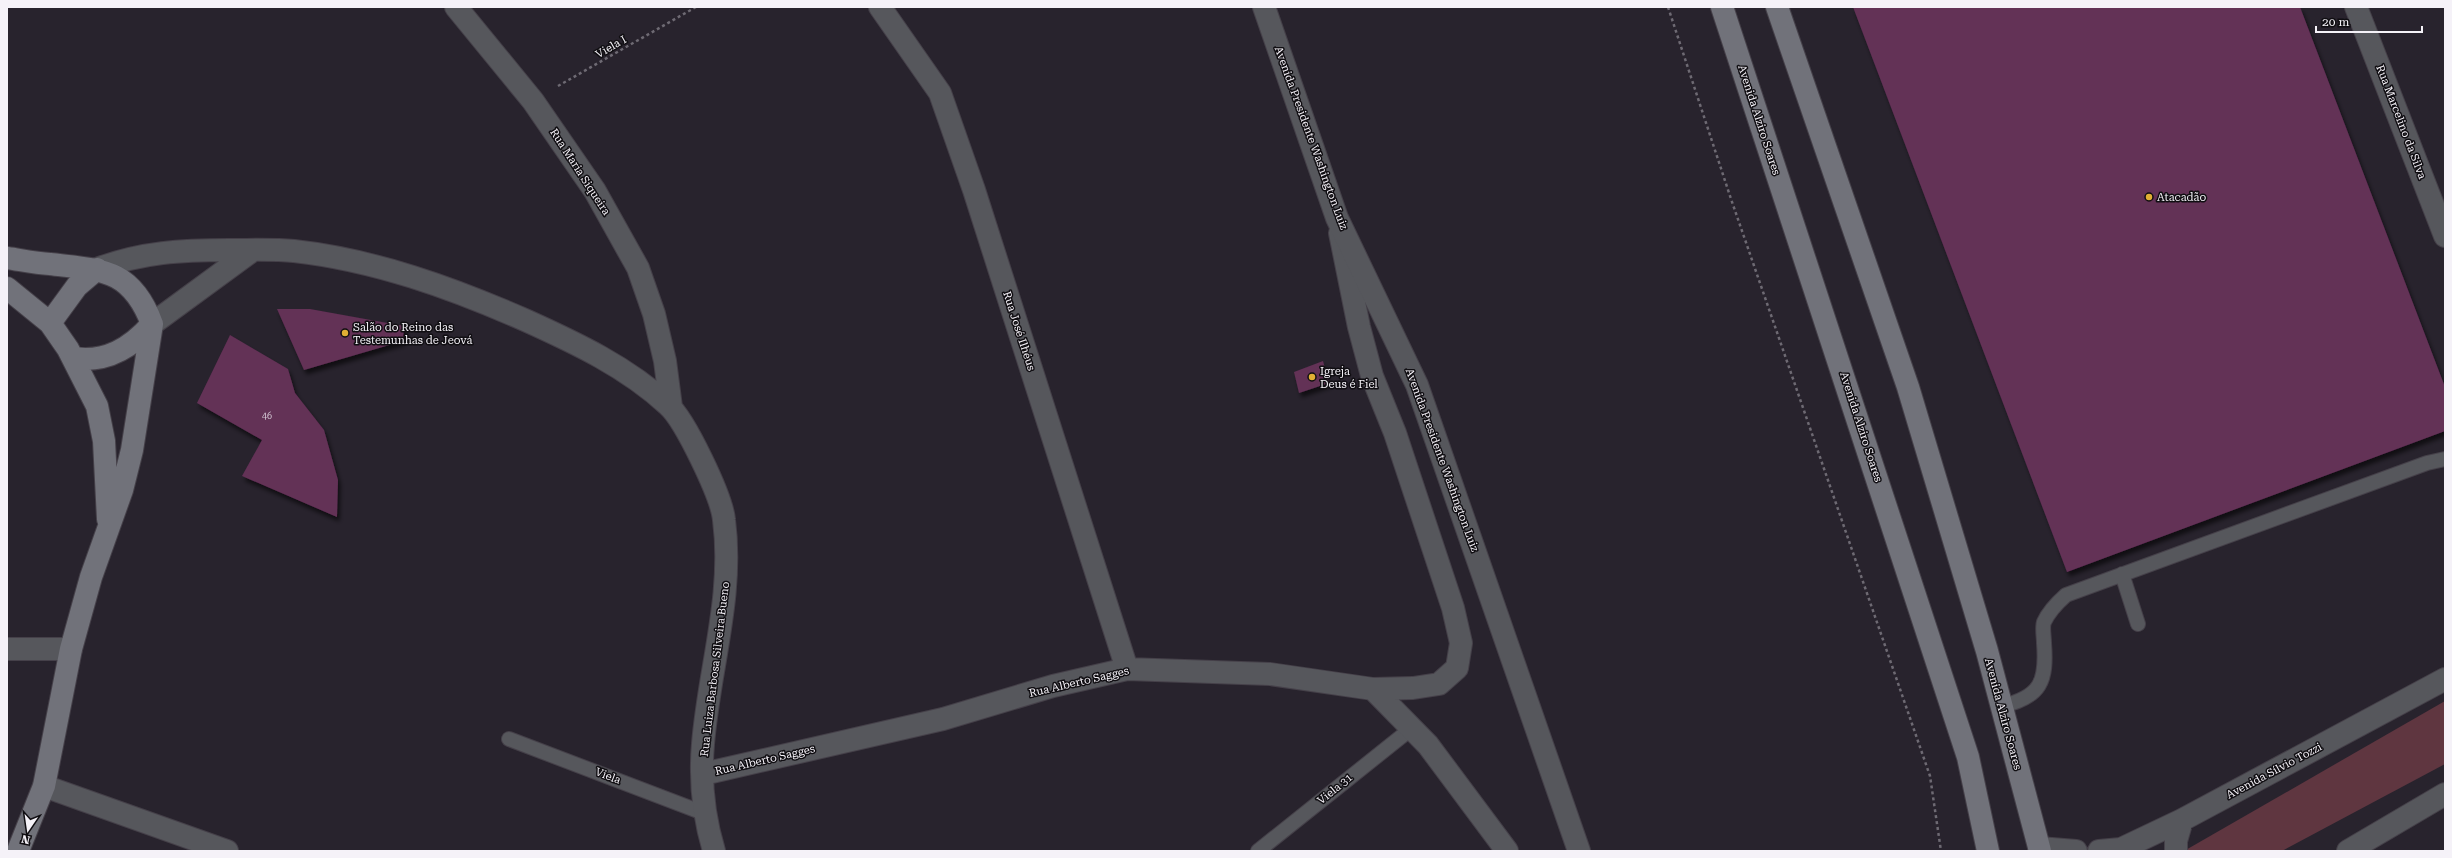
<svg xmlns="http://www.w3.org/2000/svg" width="2452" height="858" viewBox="0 0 2452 858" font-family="'Roboto Serif',serif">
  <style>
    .green { fill: #5f3640 }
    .building { fill: #633056; filter: url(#shadow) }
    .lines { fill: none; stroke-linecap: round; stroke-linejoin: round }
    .service-casing { stroke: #454049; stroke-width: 16 }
    .minor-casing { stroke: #454049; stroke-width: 24 }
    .tertiary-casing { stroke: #454049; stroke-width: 24 }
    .secondary-casing { stroke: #454049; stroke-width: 24 }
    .path { stroke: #6e6a73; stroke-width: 2.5; stroke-dasharray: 3 3; stroke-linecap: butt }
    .service { stroke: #56575c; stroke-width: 14 }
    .minor { stroke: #56575c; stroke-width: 22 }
    .tertiary { stroke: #56575c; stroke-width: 22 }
    .secondary { stroke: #71727a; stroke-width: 22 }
    .poi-dot { fill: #e1af34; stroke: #100e12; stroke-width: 1.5 }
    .labels { text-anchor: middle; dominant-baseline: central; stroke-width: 3; stroke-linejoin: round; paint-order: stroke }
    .number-label { font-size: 9px; fill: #d0c2d0 }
    .street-label { font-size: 11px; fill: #f5f2f8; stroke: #100e12 }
    .poi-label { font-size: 11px; fill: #f5f2f8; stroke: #100e12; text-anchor: start }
  </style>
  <defs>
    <filter id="shadow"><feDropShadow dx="2.5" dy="4.5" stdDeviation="2" flood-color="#0009"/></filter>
  </defs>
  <rect width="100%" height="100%" fill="#28232d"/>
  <path class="green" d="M2445,701V764L2282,851H2184Z"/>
  <path class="building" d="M1853,7H2300L2445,387V431L2067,572Z
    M277,309H310L404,326L403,341L304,370Z
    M230,335L288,369L295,393L324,430L338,480L337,517L242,476L262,440L197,403Z
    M1323,361L1329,383L1299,393L1294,372Z"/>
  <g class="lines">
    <g class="service-casing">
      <path id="service" d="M2122,574L2138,624
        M2002,706C2041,697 2047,681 2044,643C2044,637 2042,627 2044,622C2049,611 2057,603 2066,595L2427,463L2445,459
        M509,739L706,814
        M1258,851L1412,728"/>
    </g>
    <g class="minor-casing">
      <path id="minor" d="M456,7L533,101L595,191L638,268L654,314L665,361L671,407
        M880,7L940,93L974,190L1127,669
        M2356,7L2445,236
        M97,269C141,252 183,250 229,250C251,250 273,249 294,251C375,260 452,288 525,320C576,343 627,367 668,405C685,420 722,497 724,520C734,596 709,669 703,744C700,779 704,818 714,851
        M152,324L253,250
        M7,649H71
        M1373,689L1428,745L1507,851
        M703,774L943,719L1053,686L1127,669L1270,674L1373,689L1413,688L1439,684L1457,668L1461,643L1453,608L1395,433L1372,376L1359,327L1340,233
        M44,786L227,851
        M2039,848L2076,851
        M2099,851L2121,849L2182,820L2445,679
        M2176,851V841L2182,820
        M2348,851L2445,794"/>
    </g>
    <g class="tertiary-casing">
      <path id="tertiary" d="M1264,7L1337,218L1417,385L1579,851"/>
    </g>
    <g class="secondary-casing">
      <path id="secondary" d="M1722,7L1968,757L1988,851
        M1777,7L1908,387L1987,651L2040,851
        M7,258C21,260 35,263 50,264C101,270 131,268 152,324L132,450L122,490L91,577L71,649L44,786L18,851
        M7,288L50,323L68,349L97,406L104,441L108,519
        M50,323L77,286L97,269
        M73,358C106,363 131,348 152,324"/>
    </g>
    <path class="path" d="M1668,7L1731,199L1930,776L1941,851
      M558,86L696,7"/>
    <use href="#service" class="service"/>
    <use href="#minor" class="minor"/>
    <use href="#tertiary" class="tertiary"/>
    <use href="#secondary" class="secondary"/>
  </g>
  <g class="poi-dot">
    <circle cx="2149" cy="197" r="4"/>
    <circle cx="345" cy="333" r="4"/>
    <circle cx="1312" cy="377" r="4"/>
  </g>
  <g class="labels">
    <g class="number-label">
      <text x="267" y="416">46</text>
    </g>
    <g class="street-label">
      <text transform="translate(611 47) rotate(-30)">Viela I</text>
      <text transform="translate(1759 120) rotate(72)">Avenida Alziro Soares</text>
      <text transform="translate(2401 122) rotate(69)">Rua Marcelino da Silva</text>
      <text transform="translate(1311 138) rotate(70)">Avenida Presidente Washington Luiz</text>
      <text transform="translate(580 172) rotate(57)">Rua Maria Siqueira</text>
      <text transform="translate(1019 331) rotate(72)">Rua José Ilhéus</text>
      <text transform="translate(1861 427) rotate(72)">Avenida Alziro Soares</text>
      <text transform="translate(1442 460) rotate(70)">Avenida Presidente Washington Luiz</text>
      <text transform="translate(715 669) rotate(-83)">Rua Luiza Barbosa Silveira Bueno</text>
      <text transform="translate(1079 682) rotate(-13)">Rua Alberto Sagges</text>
      <text transform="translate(2003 714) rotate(75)">Avenida Alziro Soares</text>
      <text transform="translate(765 760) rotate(-13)">Rua Alberto Sagges</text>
      <text transform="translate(2274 771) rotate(-28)">Avenida Sílvio Tozzi</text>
      <text transform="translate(608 776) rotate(21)">Viela</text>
      <text transform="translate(1335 789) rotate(-39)">Viela 31</text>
    </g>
    <g class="poi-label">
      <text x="2157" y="197">Atacadão</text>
      <text x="353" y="327">Salão do Reino das<tspan x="353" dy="13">Testemunhas de Jeová</tspan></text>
      <text x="1320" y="371">Igreja<tspan x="1320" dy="13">Deus é Fiel</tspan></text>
    </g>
  </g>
  <rect width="2452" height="858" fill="none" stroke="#f5f2f8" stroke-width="16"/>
  <g transform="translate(28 830) rotate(193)" stroke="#100e12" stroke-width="3" paint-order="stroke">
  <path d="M0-3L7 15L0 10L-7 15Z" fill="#f5f2f8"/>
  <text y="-6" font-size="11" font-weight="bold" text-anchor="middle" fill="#f5f2f8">N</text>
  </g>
  <path d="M2316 26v6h106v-6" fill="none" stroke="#f5f2f8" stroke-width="2"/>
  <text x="2322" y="26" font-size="12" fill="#f5f2f8" stroke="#100e12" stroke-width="3" paint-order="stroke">20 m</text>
</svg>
